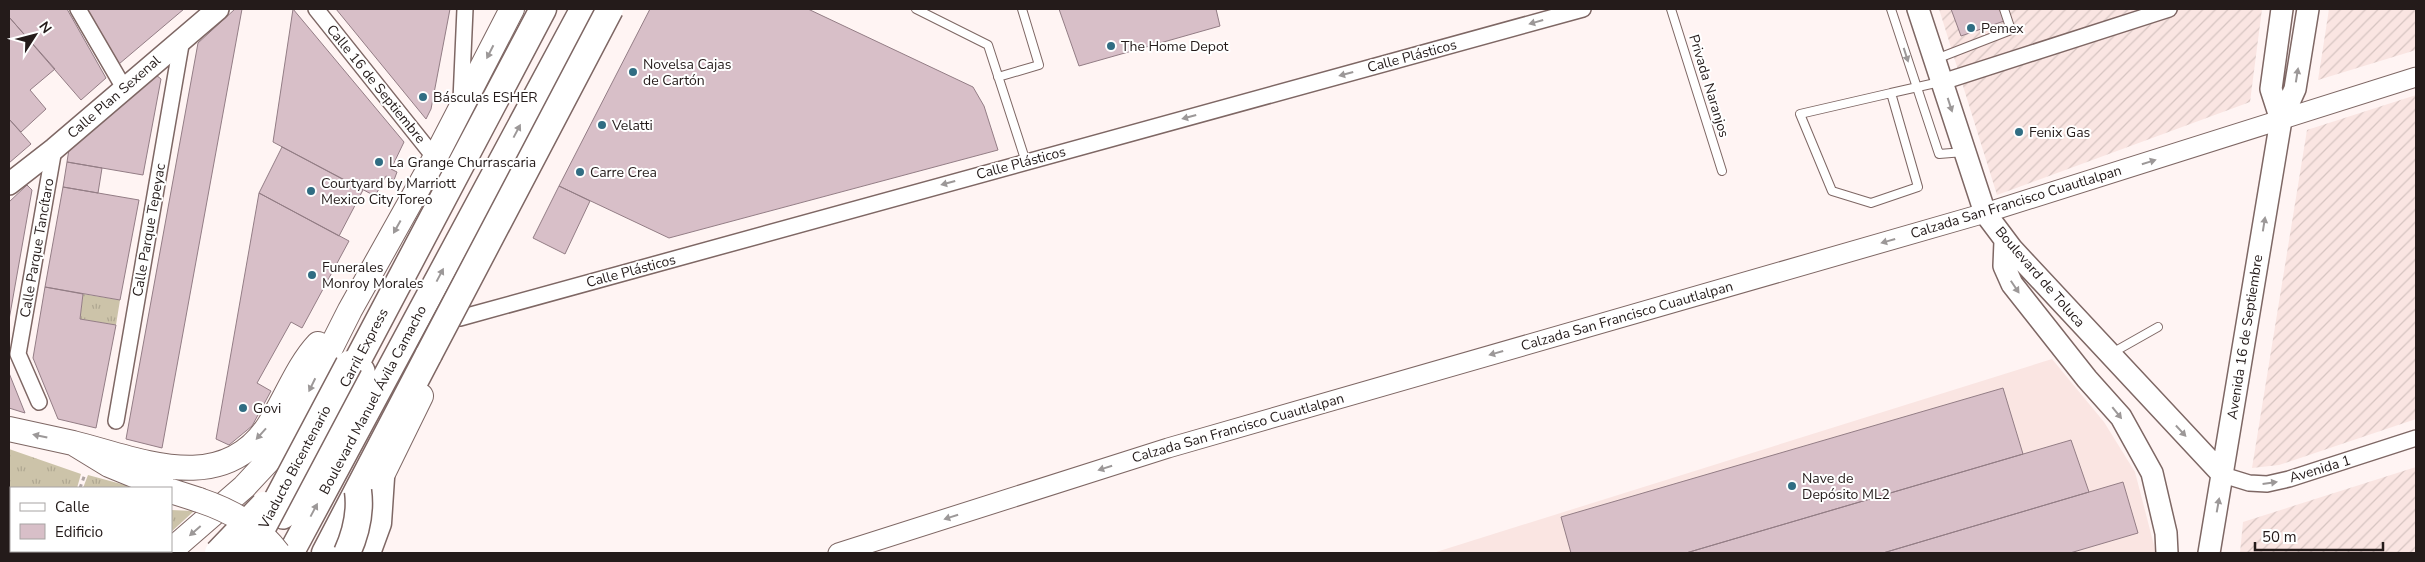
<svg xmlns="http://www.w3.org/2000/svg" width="2425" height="562" viewBox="0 0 2425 562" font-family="'Nunito Sans',sans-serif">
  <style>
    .built { fill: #fae5e2 }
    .industrial { fill: url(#industrial-furrows) }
    .grass { fill: url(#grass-tufts) }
    .building { fill: #d8bfc8; stroke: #937d85 }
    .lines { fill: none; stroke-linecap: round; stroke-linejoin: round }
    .service-casing { stroke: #7e6764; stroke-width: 10 }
    .minor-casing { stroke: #7e6764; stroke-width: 18 }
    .tertiary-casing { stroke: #7e6764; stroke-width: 21 }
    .secondary-casing { stroke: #7e6764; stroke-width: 24 }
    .primary-casing { stroke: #7e6764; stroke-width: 26 }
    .trunk-casing { stroke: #7e6764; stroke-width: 28 }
    .motorway-casing { stroke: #7e6764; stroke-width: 29 }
    .path { stroke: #afa4a3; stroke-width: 3; stroke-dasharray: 4 4; stroke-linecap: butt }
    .service { stroke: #fff; stroke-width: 8 }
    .minor { stroke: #fff; stroke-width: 15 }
    .tertiary { stroke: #fff; stroke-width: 19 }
    .secondary { stroke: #fff; stroke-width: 21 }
    .primary { stroke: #fff; stroke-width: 24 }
    .trunk { stroke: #fff; stroke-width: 25 }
    .motorway { stroke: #fff; stroke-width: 26 }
    .primary-bridge-casing { stroke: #7e6764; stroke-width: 26; stroke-linecap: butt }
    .motorway-bridge-casing { stroke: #7e6764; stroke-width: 29; stroke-linecap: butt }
    .primary-bridge { stroke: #fff; stroke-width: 24 }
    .motorway-bridge { stroke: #fff; stroke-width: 26 }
    .oneway { fill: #9c9898 }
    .poi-dot { fill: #306d83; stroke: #fff; stroke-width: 2 }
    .labels { text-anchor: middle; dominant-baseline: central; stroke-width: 4; stroke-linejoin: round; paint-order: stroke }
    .poi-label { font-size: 14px; fill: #241b1a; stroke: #fff; text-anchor: start }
    .street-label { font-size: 14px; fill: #241b1a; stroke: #fff }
  </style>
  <defs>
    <pattern id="industrial-furrows" width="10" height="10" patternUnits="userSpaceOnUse" patternTransform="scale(1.25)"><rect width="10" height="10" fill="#fae5e2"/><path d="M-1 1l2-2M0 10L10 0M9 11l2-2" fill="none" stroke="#d6c4c1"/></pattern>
    <pattern id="grass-tufts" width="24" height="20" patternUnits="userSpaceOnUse" patternTransform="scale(1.25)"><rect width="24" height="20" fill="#ccc3a9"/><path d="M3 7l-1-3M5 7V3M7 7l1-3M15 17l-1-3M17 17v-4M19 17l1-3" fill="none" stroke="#afa791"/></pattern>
  </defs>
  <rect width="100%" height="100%" fill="#fff4f3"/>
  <path class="built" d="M2052,359L2104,422L2135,472L2156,553H1433Z"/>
  <path class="industrial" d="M1939,9H2262L2250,102L1997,195Z
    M2329,9H2416V50L2318,80Z
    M2416,95V419L2279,465L2252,468L2307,130Z
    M2416,467V553H2240L2243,522Z"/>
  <path class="grass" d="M83,294L120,300L116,325L80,319Z
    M9,449L81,474L77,488H11V516L9,513Z
    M88,475L136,488H83Z
    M171,510L194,511L171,532Z
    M101,551H151L148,553H99Z"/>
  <path class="building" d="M9,9H67L106,78L81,100L9,17Z
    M87,9H184L119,64Z
    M235,9H242L162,448L126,439L198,43Z
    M293,9L404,142L391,169L397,172L394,180L386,176L375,196L273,142Z
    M336,9H450L431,109L426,119Z
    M650,9H808L973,87L984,106L998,150L669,238L559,186Z
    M1059,9H1216L1220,26L1079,66Z
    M1951,9H2003L2007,20L1961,36Z
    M9,17L55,69L30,90L46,109L21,132L9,119Z
    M156,75L161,79L143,175L67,162L69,149Z
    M9,119L31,144L9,163Z
    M282,147L363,190L339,236L259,193Z
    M67,162L102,168L98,193L63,187Z
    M27,185L32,190L9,320V202Z
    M559,186L590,201L565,254L533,238Z
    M63,187L139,200L120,300L45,287Z
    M259,193L349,241L302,328L291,322L257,383L271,391L252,426L229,445L216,439Z
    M45,287L83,294L80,319L116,325L96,428L58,419L33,358Z
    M9,373L25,413L9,408Z
    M2003,388L2023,454L1686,553H1571L1561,517Z
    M2071,440L2089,492L1883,553H1686Z
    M2123,482L2138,533L2070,553H1883Z"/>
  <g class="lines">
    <g class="service-casing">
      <path id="service" d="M916,9L988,45L1026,162
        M1671,9L1722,171
        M1891,9L1939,154L1964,152
        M1936,59L2011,30L2004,9
        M998,77L1039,65L1022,9
        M1891,93L1918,187L1871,203L1832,191L1800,114Z
        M1891,93L1940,82
        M2112,353L2158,327"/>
    </g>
    <g class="minor-casing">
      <path id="minor" d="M78,9L124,88
        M316,9L435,158
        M1942,82L2169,9
        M461,100L465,9
        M460,318L1583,9
        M39,402L18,354L54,149
        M116,421L182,39
        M2223,475L2249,483L2267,484L2289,479L2416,438"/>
    </g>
    <g class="tertiary-casing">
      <path id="tertiary" d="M838,553L1168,448L1985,213L2416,77"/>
    </g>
    <g class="secondary-casing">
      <path id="secondary" d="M1918,9L1985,213L2012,249L2223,475
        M2281,120L2271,89L2282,9
        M9,184L54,149L218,9
        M2005,241L2004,266L2012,284L2087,379L2121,417L2152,473L2166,533L2167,553
        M2209,553L2281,120L2295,89L2308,9"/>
    </g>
    <g class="primary-casing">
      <path id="primary" d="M9,429L73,443L109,465L165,488
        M73,443C138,459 222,498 269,425C285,400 298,365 318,344
        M171,491L199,500
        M372,496L421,396
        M9,530L11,532
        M27,551L28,553
        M85,553L87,551
        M168,553L244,487L270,459L288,433L350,310L435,158L512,9"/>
    </g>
    <g class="trunk-casing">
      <path id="trunk" d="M283,516L362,371
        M291,553L583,9"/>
    </g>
    <g class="motorway-casing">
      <path id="motorway" d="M343,388L543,9
        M288,433L333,407
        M325,553L429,354
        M367,553L378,523L381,478"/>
    </g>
    <path class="path" d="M80,488L85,474
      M58,553L59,551"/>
    <use href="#service" class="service"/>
    <use href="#minor" class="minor"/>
    <use href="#tertiary" class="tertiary"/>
    <use href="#secondary" class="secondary"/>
    <use href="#primary" class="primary"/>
    <use href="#trunk" class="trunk"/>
    <use href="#motorway" class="motorway"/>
    <g class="primary-bridge-casing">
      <path id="primary-bridge" d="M199,500C232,511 258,526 278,553"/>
    </g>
    <g class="motorway-bridge-casing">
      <path id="motorway-bridge" d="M429,354L610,9
        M218,553L264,505
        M249,553L349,364
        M347,553C356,533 361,513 358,491"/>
    </g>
    <use href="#primary-bridge" class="primary-bridge"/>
    <use href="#motorway-bridge" class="motorway-bridge"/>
  </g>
  <defs><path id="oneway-solid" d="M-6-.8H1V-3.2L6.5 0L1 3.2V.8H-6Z" transform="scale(1.25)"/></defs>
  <g class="oneway">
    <use href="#oneway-solid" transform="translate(1536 22) rotate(164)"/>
    <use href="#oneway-solid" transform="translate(490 52) rotate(117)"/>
    <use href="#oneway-solid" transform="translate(1906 55) rotate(72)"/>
    <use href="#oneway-solid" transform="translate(1346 74) rotate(165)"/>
    <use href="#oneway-solid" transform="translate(2297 75) rotate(-81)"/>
    <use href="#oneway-solid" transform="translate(1950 105) rotate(72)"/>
    <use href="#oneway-solid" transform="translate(1189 117) rotate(165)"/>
    <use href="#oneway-solid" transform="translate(517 131) rotate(-62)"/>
    <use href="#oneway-solid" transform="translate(2149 162) rotate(-17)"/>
    <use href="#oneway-solid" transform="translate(948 183) rotate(165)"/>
    <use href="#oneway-solid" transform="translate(2264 224) rotate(-81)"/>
    <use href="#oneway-solid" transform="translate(397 227) rotate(119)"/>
    <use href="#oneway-solid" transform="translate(1888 241) rotate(164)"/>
    <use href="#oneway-solid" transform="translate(440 275) rotate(-62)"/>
    <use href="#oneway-solid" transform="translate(2015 287) rotate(56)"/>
    <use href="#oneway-solid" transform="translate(1496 353) rotate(164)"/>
    <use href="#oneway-solid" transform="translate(312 385) rotate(116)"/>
    <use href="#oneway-solid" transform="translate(2117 413) rotate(51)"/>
    <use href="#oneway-solid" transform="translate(2181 431) rotate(47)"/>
    <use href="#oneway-solid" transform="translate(261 434) rotate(132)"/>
    <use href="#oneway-solid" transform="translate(40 436) rotate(-168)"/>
    <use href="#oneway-solid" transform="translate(1105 468) rotate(162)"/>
    <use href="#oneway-solid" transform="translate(2270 483) rotate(-8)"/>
    <use href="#oneway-solid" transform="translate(2218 505) rotate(-80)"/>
    <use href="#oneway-solid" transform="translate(314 510) rotate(-62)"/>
    <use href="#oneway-solid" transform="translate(951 517) rotate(162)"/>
    <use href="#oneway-solid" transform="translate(195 531) rotate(139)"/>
  </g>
  <g class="poi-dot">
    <circle cx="1971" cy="28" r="5"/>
    <circle cx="1111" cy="46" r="5"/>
    <circle cx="633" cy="72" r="5"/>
    <circle cx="423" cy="97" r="5"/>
    <circle cx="602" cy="125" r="5"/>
    <circle cx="2019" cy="132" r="5"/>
    <circle cx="379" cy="162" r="5"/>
    <circle cx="580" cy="172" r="5"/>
    <circle cx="311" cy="191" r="5"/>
    <circle cx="312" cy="275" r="5"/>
    <circle cx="243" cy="408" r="5"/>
    <circle cx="1792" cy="486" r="5"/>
  </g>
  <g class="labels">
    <g class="poi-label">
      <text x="1981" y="28">Pemex</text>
      <text x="1121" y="46">The Home Depot</text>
      <text x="643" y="64">Novelsa Cajas<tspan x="643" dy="16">de Cartón</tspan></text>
      <text x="433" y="97">Básculas ESHER</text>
      <text x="612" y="125">Velatti</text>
      <text x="2029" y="132">Fenix Gas</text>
      <text x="389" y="162">La Grange Churrascaria</text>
      <text x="590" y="172">Carre Crea</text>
      <text x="321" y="183">Courtyard by Marriott<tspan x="321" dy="16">Mexico City Toreo</tspan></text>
      <text x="322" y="267">Funerales<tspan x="322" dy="16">Monroy Morales</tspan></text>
      <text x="253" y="408">Govi</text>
      <text x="1802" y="478">Nave de<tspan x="1802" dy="16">Depósito ML2</tspan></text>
    </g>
    <g class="street-label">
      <text transform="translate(1412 56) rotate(-15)">Calle Plásticos</text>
      <text transform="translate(376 84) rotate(51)">Calle 16 de Septiembre</text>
      <text transform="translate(1709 86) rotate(73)">Privada Naranjos</text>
      <text transform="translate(114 97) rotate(-41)">Calle Plan Sexenal</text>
      <text transform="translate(1021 163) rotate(-15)">Calle Plásticos</text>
      <text transform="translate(2016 202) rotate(-17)">Calzada San Francisco Cuautlalpan</text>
      <text transform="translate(149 230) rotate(-80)">Calle Parque Tepeyac</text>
      <text transform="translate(37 248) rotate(-80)">Calle Parque Tancítaro</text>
      <text transform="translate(631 271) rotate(-15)">Calle Plásticos</text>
      <text transform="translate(2040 277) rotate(49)">Boulevard de Toluca</text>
      <text transform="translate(1627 316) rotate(-16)">Calzada San Francisco Cuautlalpan</text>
      <text transform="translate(2245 337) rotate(-81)">Avenida 16 de Septiembre</text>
      <text transform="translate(364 348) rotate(-62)">Carril Express</text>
      <text transform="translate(373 400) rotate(-62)">Boulevard Manuel Ávila Camacho</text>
      <text transform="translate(1238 428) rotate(-16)">Calzada San Francisco Cuautlalpan</text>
      <text transform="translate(295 467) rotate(-62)">Viaducto Bicentenario</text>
      <text transform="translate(2320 469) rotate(-17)">Avenida 1</text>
    </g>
  </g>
  <rect width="2425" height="562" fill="none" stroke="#241b1a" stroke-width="20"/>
  <rect x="10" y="487" width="162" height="65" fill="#ffffff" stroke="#a7a4a3"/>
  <rect x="20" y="503" width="25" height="8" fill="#ffffff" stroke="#a7a4a3"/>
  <text x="55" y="512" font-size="15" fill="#241b1a">Calle</text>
  <rect x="20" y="524" width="25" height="15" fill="#d8bfc8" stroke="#a7a4a3"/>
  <text x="55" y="537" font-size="15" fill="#241b1a">Edificio</text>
  <g transform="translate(35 35) rotate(54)" stroke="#ffffff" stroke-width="4" paint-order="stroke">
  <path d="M0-4L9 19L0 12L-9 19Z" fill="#241b1a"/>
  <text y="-8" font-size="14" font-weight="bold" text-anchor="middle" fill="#241b1a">N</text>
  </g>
  <path d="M2255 542v8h128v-8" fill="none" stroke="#241b1a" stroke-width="2.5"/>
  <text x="2262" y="542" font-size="15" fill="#241b1a" stroke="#ffffff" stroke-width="4" paint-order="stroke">50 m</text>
</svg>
